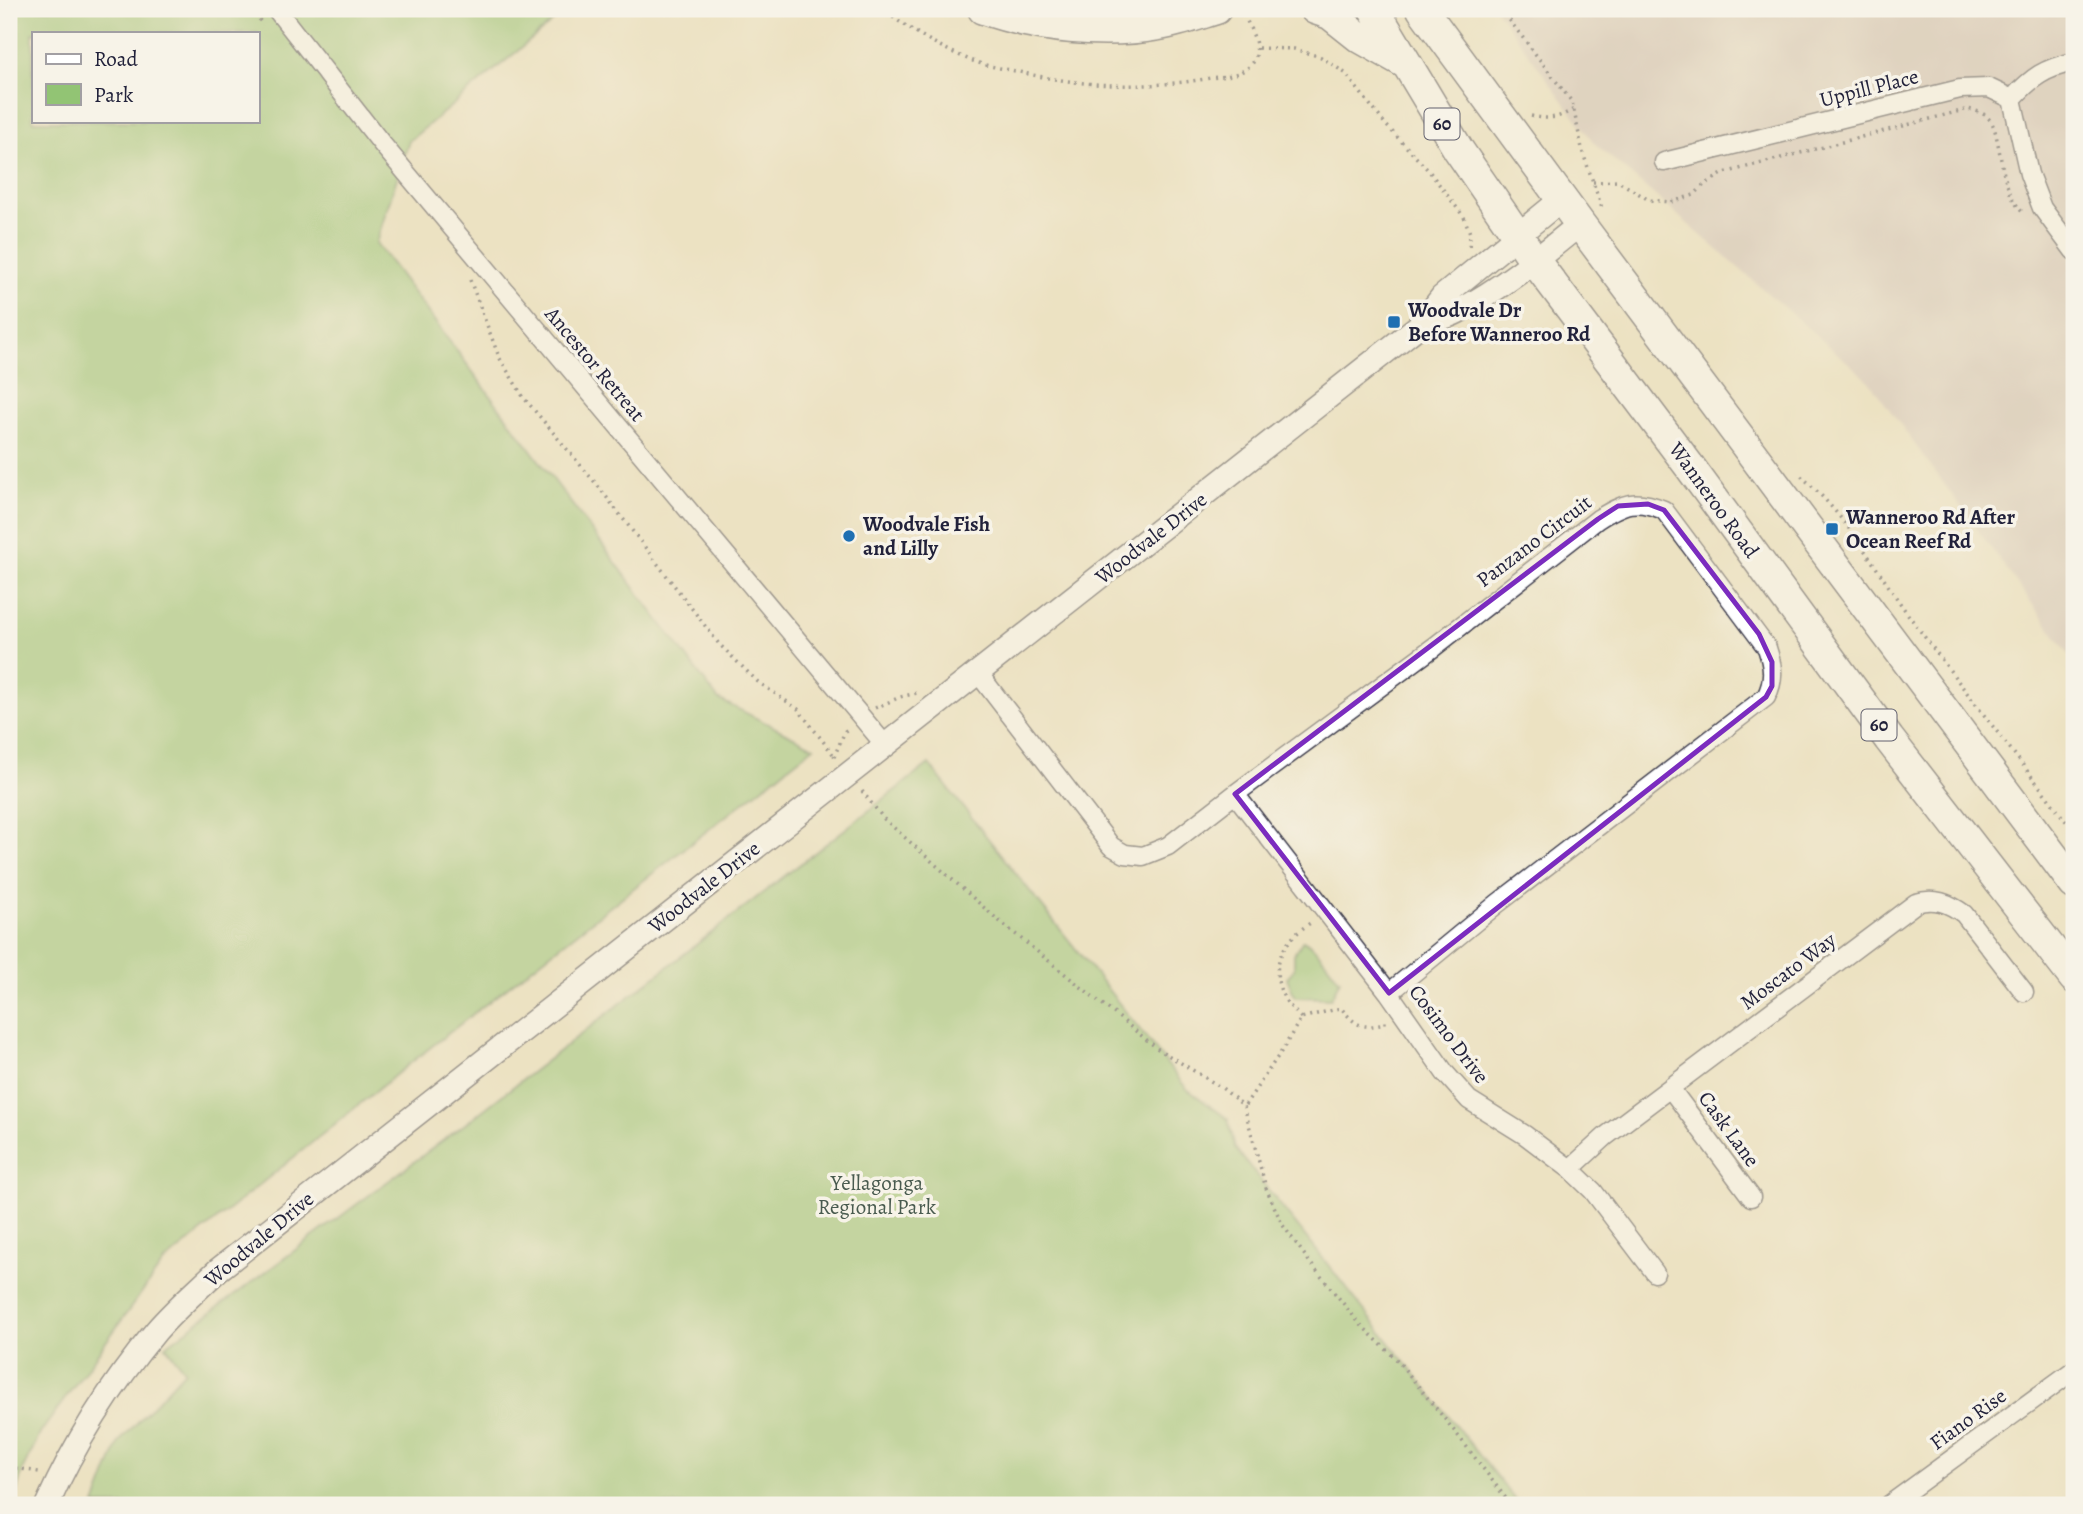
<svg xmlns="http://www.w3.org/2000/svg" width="2083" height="1514" viewBox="0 0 2083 1514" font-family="Alegreya,serif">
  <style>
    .industrial { fill: #cfc0bb }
    .green { fill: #92c474; stroke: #5a7358; stroke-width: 2; fill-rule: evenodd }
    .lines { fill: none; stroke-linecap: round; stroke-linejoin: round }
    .minor-casing { stroke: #403f4f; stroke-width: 21 }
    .tertiary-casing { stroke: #403f4f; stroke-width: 26 }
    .trunk-casing { stroke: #403f4f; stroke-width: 33 }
    .path { stroke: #403f4f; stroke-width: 3.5; stroke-dasharray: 2 5; stroke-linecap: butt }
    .minor { stroke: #fff; stroke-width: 18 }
    .tertiary { stroke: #fff; stroke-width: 23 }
    .trunk { stroke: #fff; stroke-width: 30 }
    .marked { fill: none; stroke: #7b2cbf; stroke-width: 5; stroke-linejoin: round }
    .poi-dot { fill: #1f6fb2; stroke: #f7f3e8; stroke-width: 2.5 }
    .labels { text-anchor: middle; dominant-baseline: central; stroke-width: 7; stroke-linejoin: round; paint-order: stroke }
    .shield { fill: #f7f3e8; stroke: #62616f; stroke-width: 2 }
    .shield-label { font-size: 19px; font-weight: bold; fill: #22223b }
    .street-label { font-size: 21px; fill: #22223b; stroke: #f7f3e8 }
    .poi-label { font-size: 21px; font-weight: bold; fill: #22223b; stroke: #f7f3e8; text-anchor: start }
    .park-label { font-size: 21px; fill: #495b4f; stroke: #f7f3e8 }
  </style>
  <rect width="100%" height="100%" fill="#f7f3e8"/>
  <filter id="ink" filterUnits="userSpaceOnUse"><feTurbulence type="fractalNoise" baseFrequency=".0143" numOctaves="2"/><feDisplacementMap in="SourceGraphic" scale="14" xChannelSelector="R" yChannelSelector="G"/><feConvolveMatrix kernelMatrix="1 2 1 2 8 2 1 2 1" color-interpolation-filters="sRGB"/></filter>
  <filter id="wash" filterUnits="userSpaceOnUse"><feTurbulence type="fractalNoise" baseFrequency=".00686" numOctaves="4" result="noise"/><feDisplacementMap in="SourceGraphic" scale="28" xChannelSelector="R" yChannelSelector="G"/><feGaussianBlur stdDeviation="1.57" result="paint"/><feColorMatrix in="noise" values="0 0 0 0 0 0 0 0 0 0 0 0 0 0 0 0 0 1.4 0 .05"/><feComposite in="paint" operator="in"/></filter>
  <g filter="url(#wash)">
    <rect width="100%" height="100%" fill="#ece2c2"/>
    <path class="industrial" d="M1496,9H2074V661L1867,379L1594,143Z"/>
    <path class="green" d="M9,9H568L409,141L376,243L718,699L814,747L408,1065L163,1263L41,1432L23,1469L13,1505H9ZM33,33H257V121H33Z
      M929,764L1187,1089L1228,1119L1235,1148L1519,1505H95L119,1442L185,1371L166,1346L465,1124Z
      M1303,940C1318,948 1329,967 1340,980L1331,998L1295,997L1287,978L1294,969V954Z"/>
  </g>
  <g filter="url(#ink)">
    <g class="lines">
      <g class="minor-casing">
        <path id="minor" d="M276,9L382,144L885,745
          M2012,99L2029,174L2042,208L2074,251
          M1664,162L1960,89L1989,88L2012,99C2032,77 2045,68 2074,62
          M978,673L1111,846L1125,854L1143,856L1168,846L1235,794L1434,647L1598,519C1624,503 1635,498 1664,510L1767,648C1773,666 1775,680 1766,697L1497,904L1389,993
          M1235,794L1389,993L1445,1073L1469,1100L1525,1135L1570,1169L1593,1191L1655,1273
          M1670,1088L1751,1197
          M1570,1169L1606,1136L1916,903C1934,897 1949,903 1964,914L2024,992
          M1889,1505L2074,1370"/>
      </g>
      <g class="tertiary-casing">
        <path id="tertiary" d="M1421,324C1433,320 1446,318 1457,312C1501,289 1541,256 1580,224
          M47,1505C75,1442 112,1384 156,1331C175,1309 197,1290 218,1270L1421,324L1442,297L1562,199"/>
      </g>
      <g class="trunk-casing">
        <path id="trunk" d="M983,9C1036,28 1104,35 1159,25C1178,22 1197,15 1216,9
          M1315,9L1330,14L1359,37L1405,63
          M1374,9L1458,149L1535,261L1690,467L1889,739L2074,978
          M1422,9L1580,224L2074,884"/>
      </g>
      <path class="path" d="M250,9L261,22
        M881,9C911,30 939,48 973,61C986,66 1001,68 1015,71C1082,87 1143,90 1211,78C1226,76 1245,75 1254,61C1261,48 1252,33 1247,21
        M1501,9L1572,102L1583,153L1603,211
        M1258,48L1294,49L1321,57L1345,73L1386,125L1429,171L1464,217L1470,233L1469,249
        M1531,116C1549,120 1559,118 1574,109
        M1593,182L1618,181L1649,200L1671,202L1694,195L1704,185L1724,173L1968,109C1975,111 1983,112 1988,118C1995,124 1996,136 1998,144C2003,169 2005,193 2023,213
        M470,280L499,357L524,398L598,486L719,644L758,682L798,709L836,758
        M1801,476C1852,521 1878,575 1918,628C1969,697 2023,764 2074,832
        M875,708L900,697L917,693
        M834,757L845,731L850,728
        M862,791L884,819L998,920L1158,1049L1222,1088L1244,1106L1266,1188L1282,1224L1311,1264L1360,1324L1398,1361L1460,1438L1511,1505
        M1301,1018C1296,1012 1290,1007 1286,1001C1266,968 1283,940 1312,922
        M1245,1105L1283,1049L1301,1018L1341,1008C1357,1026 1360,1029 1385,1024V1019
        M9,1467L39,1472"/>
      <use href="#minor" class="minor"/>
      <use href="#tertiary" class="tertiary"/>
      <use href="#trunk" class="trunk"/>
    </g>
  </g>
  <path d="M0 0H2083V1514H0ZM1648,504L1664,510L1759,634L1772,662V686L1766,697L1389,993L1235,794L1598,519L1618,506Z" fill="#ece2c2" fill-opacity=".55" fill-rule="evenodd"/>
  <path class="marked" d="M1648,504L1664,510L1759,634L1772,662V686L1766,697L1389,993L1235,794L1598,519L1618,506Z"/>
  <g class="poi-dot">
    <rect x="1387" y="315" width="14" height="14" rx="3.5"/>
    <rect x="1825" y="522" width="14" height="14" rx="3.5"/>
    <circle cx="849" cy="536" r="7"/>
  </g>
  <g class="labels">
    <g class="shield">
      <rect x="1424.5" y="108.5" width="35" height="31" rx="5"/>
      <rect x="1861.5" y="709.5" width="35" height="31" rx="5"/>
    </g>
    <g class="shield-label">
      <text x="1442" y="124">60</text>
      <text x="1879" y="725">60</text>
    </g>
    <g class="street-label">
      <text transform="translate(1869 88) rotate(-14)">Uppill Place</text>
      <text transform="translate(595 364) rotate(50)">Ancestor Retreat</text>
      <text transform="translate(1714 500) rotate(54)">Wanneroo Road</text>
      <text transform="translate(1151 538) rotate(-38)">Woodvale Drive</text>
      <text transform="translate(1534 541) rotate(-37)">Panzano Circuit</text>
      <text transform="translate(704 887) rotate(-38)">Woodvale Drive</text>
      <text transform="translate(1788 971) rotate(-37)">Moscato Way</text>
      <text transform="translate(1449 1034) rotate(53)">Cosimo Drive</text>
      <text transform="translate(1729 1129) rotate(54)">Cask Lane</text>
      <text transform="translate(259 1239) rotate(-40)">Woodvale Drive</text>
      <text transform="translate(1968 1419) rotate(-36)">Fiano Rise</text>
    </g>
    <g class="poi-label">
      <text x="1408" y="310">Woodvale Dr<tspan x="1408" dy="24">Before Wanneroo Rd</tspan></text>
      <text x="1846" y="517">Wanneroo Rd After<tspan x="1846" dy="24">Ocean Reef Rd</tspan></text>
      <text x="863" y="524">Woodvale Fish<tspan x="863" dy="24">and Lilly</tspan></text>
    </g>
    <g class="park-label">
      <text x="877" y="1183">Yellagonga<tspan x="877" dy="24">Regional Park</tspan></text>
    </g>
  </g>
  <rect width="2083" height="1514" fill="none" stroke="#f7f3e8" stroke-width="35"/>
  <rect x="32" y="32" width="228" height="91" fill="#f7f3e8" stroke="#a29fa3" stroke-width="2"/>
  <rect x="46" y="54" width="35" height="10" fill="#ffffff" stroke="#a29fa3" stroke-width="2"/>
  <text x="94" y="66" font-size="21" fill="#22223b">Road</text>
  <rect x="46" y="84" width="35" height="21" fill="#92c474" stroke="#a29fa3" stroke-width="2"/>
  <text x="94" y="102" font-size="21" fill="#22223b">Park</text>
</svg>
